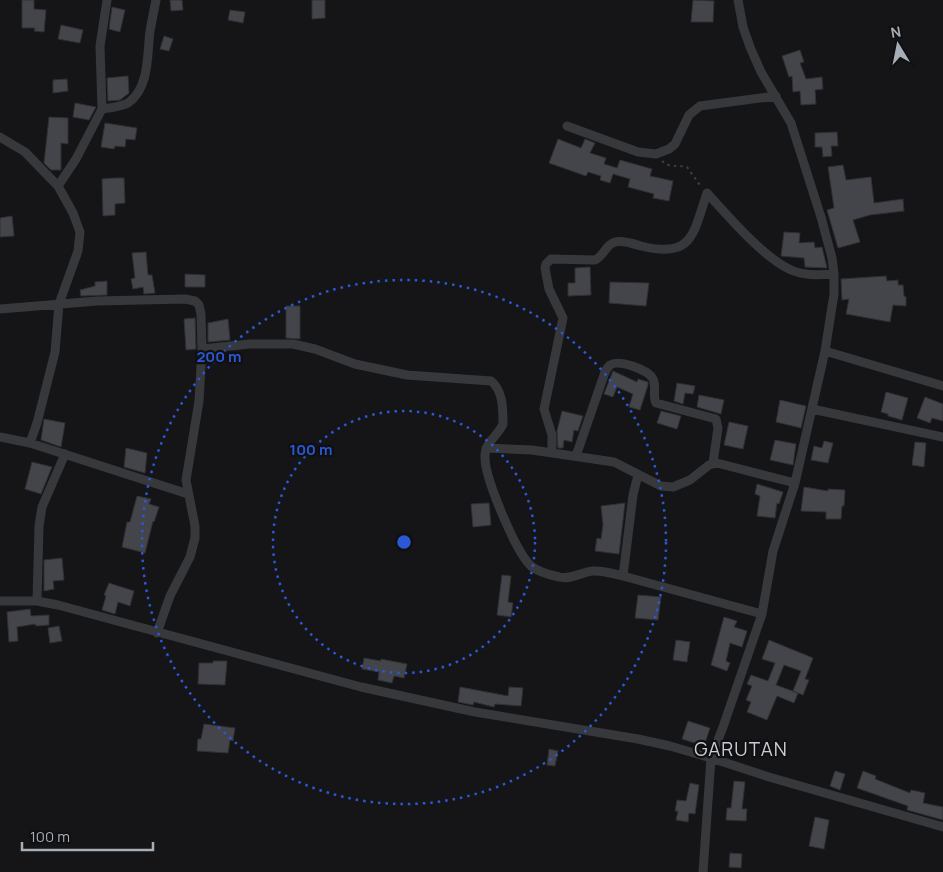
<svg xmlns="http://www.w3.org/2000/svg" width="943" height="872" viewBox="0 0 943 872" font-family="Manrope,sans-serif">
  <style>
    .building { fill: #44454a; stroke: #2f3033 }
    .lines { fill: none; stroke-linecap: round; stroke-linejoin: round }
    .path { stroke: #3c3f42; stroke-width: 2; stroke-dasharray: 2.5 4; stroke-linecap: butt }
    .minor { stroke: #36383b; stroke-width: 9 }
    .ring { fill: none; stroke: #2b58d5; stroke-width: 2.5; stroke-dasharray: 2.5 5 }
    .labels { text-anchor: middle; dominant-baseline: central; stroke-width: 4.5; stroke-linejoin: round; paint-order: stroke }
    .quarter-label { font-size: 19px; letter-spacing: 1px; fill: #c9ccd2; stroke: #101012 }
    .centre { fill: #2b58d5; stroke: #101012; stroke-width: 2.5 }
    .ring-label { font-size: 15px; text-anchor: middle; font-weight: bold; fill: #2b58d5; stroke: #101012; stroke-width: 4.5; stroke-linejoin: round; paint-order: stroke }
  </style>
  <rect width="100%" height="100%" fill="#151517"/>
  <path class="building" d="M22,0H34V9L46,10L44,32L34,31L35,28H22Z
    M170,0H182L183,10L171,11Z
    M312,0H325V18L312,19Z
    M693,0L714,1L713,22H691Z
    M112,7L125,10L120,32L109,29Z
    M230,10L245,12L243,23L228,20Z
    M61,25L83,30L80,43L58,39Z
    M164,36L173,39L169,51L160,49Z
    M800,50L804,62L800,63L806,79L822,77L823,89L815,90L816,104L801,105L800,91L793,92L792,76L789,77L782,56Z
    M128,76L129,93L120,100L108,101L107,78Z
    M67,79L68,91L53,93V80Z
    M75,103L96,107L89,120L73,117Z
    M49,117L68,118V144L61,143V170H51L44,163Z
    M105,123L137,128L135,140L126,139L125,147L115,146L114,149L101,147Z
    M837,132L838,146H831L832,156L823,157L822,147H815V133Z
    M558,139L581,148L585,139L595,143L590,153L606,158L604,164L617,168L620,160L652,169L650,176L673,181L669,201L653,198L654,194L628,187L630,179L613,174L610,183L600,180L601,176L588,172L586,176L549,163Z
    M843,165L846,180L871,177L874,203L903,199L904,211L870,215L853,220L860,242L838,248L827,210L834,208L828,167Z
    M115,178H124L125,203L115,204V215L103,216L102,179Z
    M12,216L14,236L0,237V218Z
    M784,232L800,233L799,243L814,242L815,248L822,247L827,268L805,267L804,258L781,256Z
    M146,252L148,275H152L155,293L144,294L143,287L133,289L131,279L135,278L132,253Z
    M590,267L591,295L568,296V283H575V268Z
    M185,274L205,275V287H185Z
    M886,276L887,281L898,280V285H903L904,296L906,297V306L893,305L890,322L846,314L849,299L842,300L841,279Z
    M107,281V295L81,296L80,290L95,286V282Z
    M610,282L649,283L646,306L609,303Z
    M286,306H300V339L286,338Z
    M195,318L196,349L186,350L184,319Z
    M228,319L230,340L208,342V323Z
    M613,371L637,382L638,379L648,382V385L640,410L629,407L633,394L617,387L613,397L604,394Z
    M677,383L695,386L693,394L685,393L683,404L674,401Z
    M886,392L908,398L902,420L888,416V414L881,412Z
    M699,395L724,400L721,414L697,407Z
    M925,397L943,404V421L932,418L930,423L917,418Z
    M780,400L806,406L801,428L776,422Z
    M562,411L583,416L578,431L574,430L572,442L564,440L563,448H558L557,431Z
    M661,411L681,416L677,429L657,423Z
    M44,419L65,423L61,447L41,440Z
    M729,422L748,426L743,449L724,445Z
    M775,440L796,444L793,465L770,460Z
    M824,441L833,443L828,463L811,460L814,446L822,448Z
    M915,442L926,443L924,467L912,465Z
    M126,448L147,453L145,473L124,467Z
    M32,462L52,467L41,494L25,489Z
    M757,484L783,492L779,504L777,503L775,518L757,516L760,496L755,494Z
    M804,487L828,491V489L845,490L844,506H842L841,519H826V512L801,511Z
    M137,496L151,499L149,504L159,507L154,522L153,521L145,553L122,547L127,522H130Z
    M489,503L491,525L473,527L471,504Z
    M625,503L619,554L595,551L597,538L601,539L603,525L601,506Z
    M62,558L64,580L53,581L54,589L44,591V560Z
    M502,575L511,576L508,602L513,603L511,617L497,615Z
    M109,583L134,591L130,606L118,602L115,614L102,610L106,596L104,595Z
    M638,595L661,597L658,620L635,618Z
    M30,609L31,616L49,615V625L36,626L35,624L17,627L18,641L9,642L7,612Z
    M724,617L737,621L734,627L747,631L742,647L730,643L726,661L730,663L727,671L711,665Z
    M59,626L62,641L50,643L48,628Z
    M676,640L690,642L687,662L673,660Z
    M769,640L813,658L805,679L809,680L803,695L793,691L801,671L784,665L776,685L798,693L794,703L777,696L767,720L747,712L751,702L746,700L752,686L747,684L751,675L768,681L775,663L762,659Z
    M364,658L381,661V659L407,664L404,678L394,676L392,683L378,680L379,672L362,669Z
    M213,661H227L225,685L198,684L199,663H213Z
    M460,687L508,696L509,687L523,688L521,706L495,704L494,707L474,702L473,705L458,702Z
    M688,721L710,728L704,746L682,739Z
    M204,724L235,728L233,741L230,740L228,753L197,751L198,739H201Z
    M549,749L558,751L555,766L547,765Z
    M835,771L845,774L840,790L830,786Z
    M863,771L876,776L875,779L910,793L911,790L925,793L923,803L943,807V820L907,810L908,806L857,788Z
    M734,781L745,782L742,809H747L746,821L726,820L727,808H731Z
    M690,783L699,785L695,814L689,813L688,822L676,820L678,811H675L677,800L686,801Z
    M815,817L829,820L824,849L809,846Z
    M730,853L742,854L741,868L729,867Z"/>
  <g class="lines">
    <path class="path" d="M662,161C669,168 678,165 687,167L702,188"/>
    <path class="minor" d="M738,0L743,27L750,47L761,72L791,123L821,217L832,258L834,274V294L825,351L795,483L773,551L762,614L723,727L711,758L769,777L943,827
      M102,109C110,108 120,107 128,103C150,88 147,53 150,31C152,20 154,10 156,0
      M567,126L638,152L656,154L669,149L675,144L689,115L700,106L776,96
      M0,137L25,152L58,186L73,213L80,232L78,251L59,304L55,352L37,423L30,443
      M58,186L76,159L102,109L100,46L107,0
      M0,309L97,301L185,299L195,301L199,305L201,314L202,349L199,401L186,480L195,526V538L190,557L170,596L157,633
      M202,349L250,344H293L315,349L355,364L407,375L491,381C503,390 503,409 503,424C498,436 485,442 485,456C484,477 516,552 531,566C538,572 550,575 559,577C571,580 581,572 593,571C603,570 613,574 623,576
      M825,351L943,386
      M812,409L943,437
      M0,437L30,443L188,494
      M486,448L532,450L614,462L661,486L673,487L690,480L709,465L717,463L795,483
      M552,452V435L544,409L563,318L549,289L545,268L546,264L551,259L595,260C604,256 605,245 615,242C623,240 634,244 641,246C693,259 693,234 707,193C728,216 762,256 789,269C803,276 819,275 834,274
      M576,456L604,375C605,371 607,368 610,365C619,359 649,370 653,379C657,387 652,395 656,403L716,419L718,428L713,463
      M638,475L633,495L623,576L762,614
      M0,601H37L58,605L361,687L475,712L638,739L670,746L711,758L703,872
      M37,601L39,526L42,507L65,454"/>
  </g>
  <g class="ring">
    <circle cx="404" cy="542" r="131"/>
    <circle cx="404" cy="542" r="262"/>
  </g>
  <g class="labels">
    <g class="quarter-label">
      <text x="741" y="749">GARUTAN</text>
    </g>
  </g>
  <circle cx="404" cy="542" r="8" class="centre"/>
  <g class="ring-label">
    <text x="219" y="362">200 m</text>
    <text x="311" y="455">100 m</text>
  </g>
  <g transform="translate(898 45) rotate(350)" stroke="#101012" stroke-width="4" paint-order="stroke">
  <path d="M0-4L9 19L0 12L-9 19Z" fill="#a8aeb6"/>
  <text y="-8" font-size="14" font-weight="bold" text-anchor="middle" fill="#a8aeb6">N</text>
  </g>
  <path d="M22 842v8h131v-8" fill="none" stroke="#a8aeb6" stroke-width="2.5"/>
  <text x="30" y="842" font-size="15" fill="#a8aeb6" stroke="#101012" stroke-width="4" paint-order="stroke">100 m</text>
</svg>
